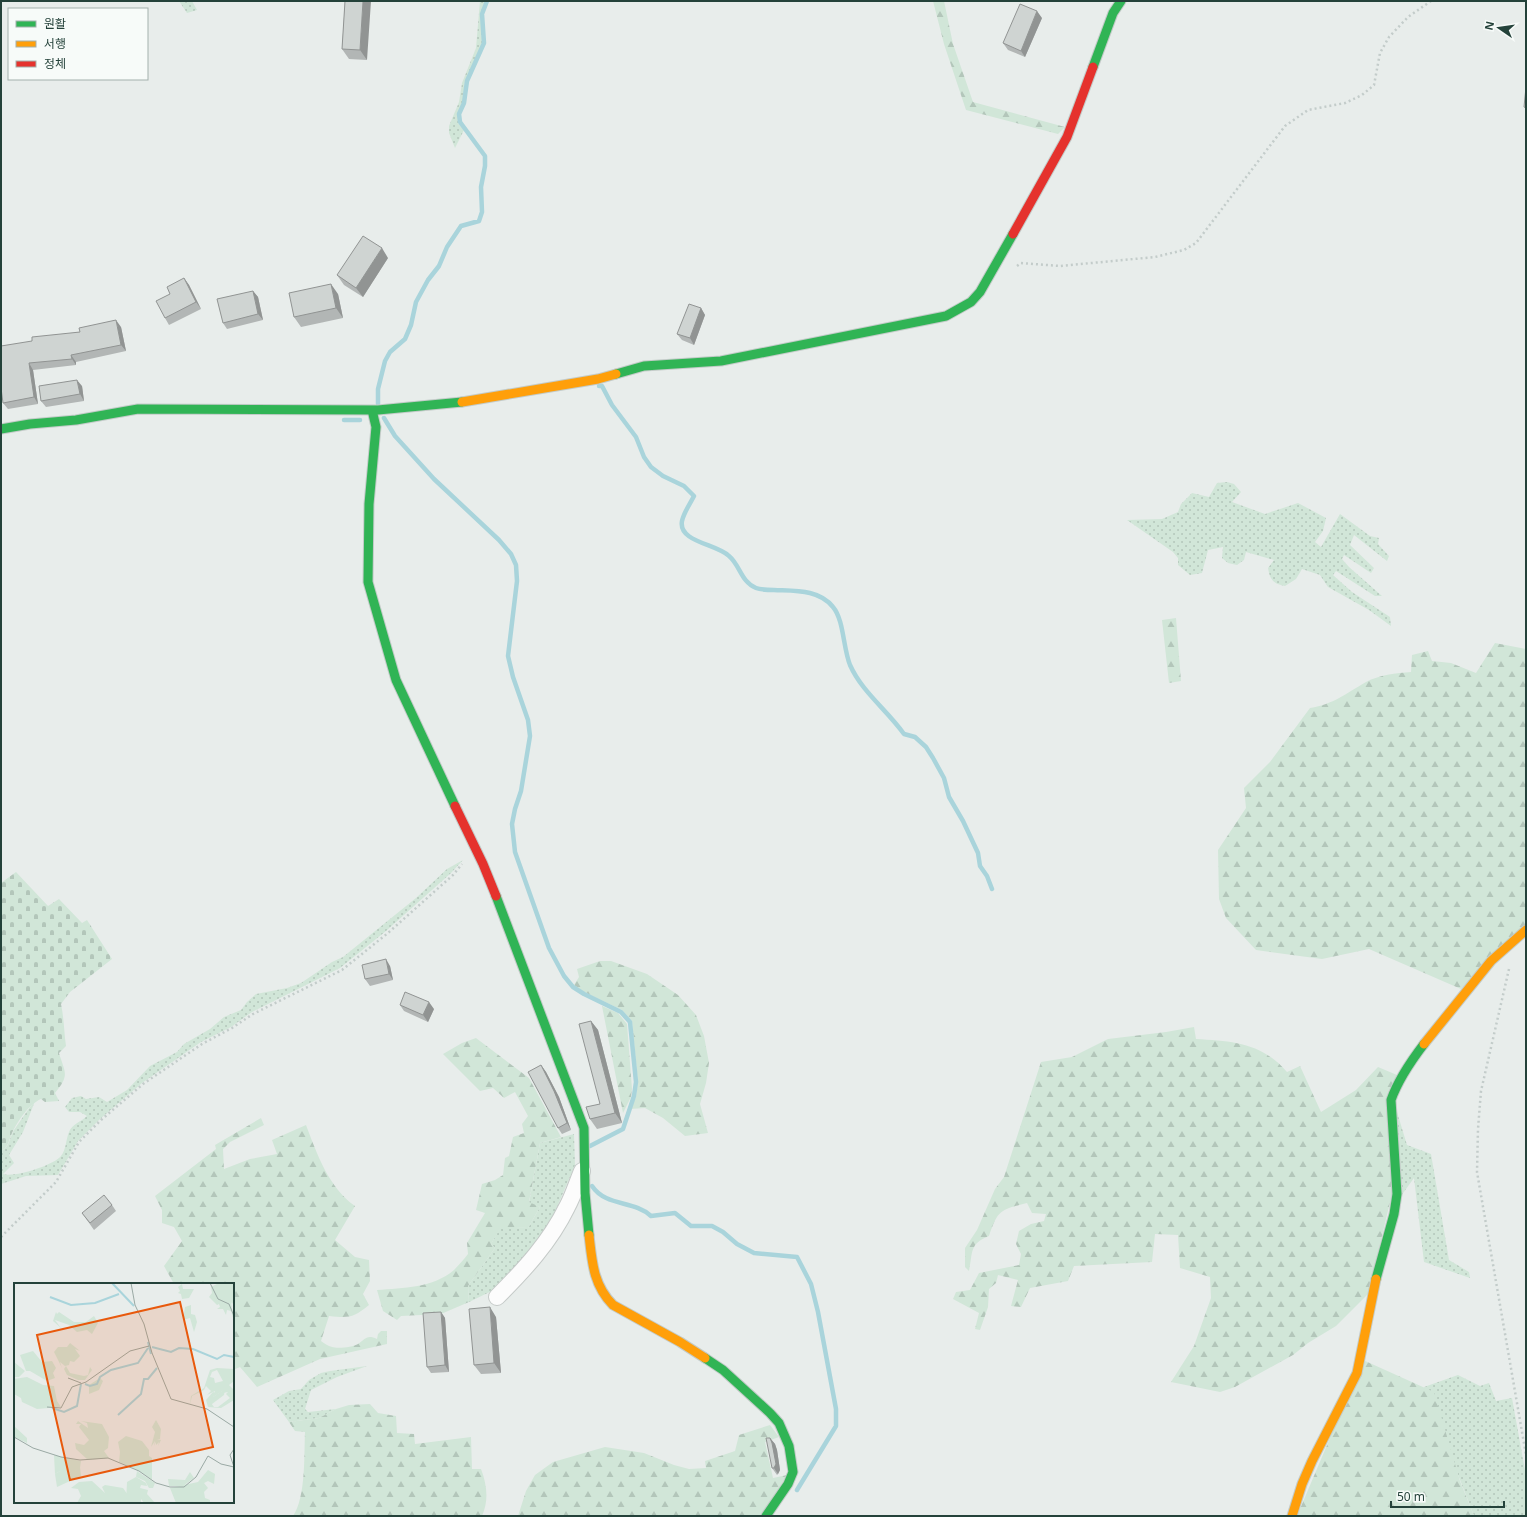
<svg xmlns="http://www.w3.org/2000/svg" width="1527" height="1517" viewBox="0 0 1527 1517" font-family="'Noto Sans','Noto Sans KR',sans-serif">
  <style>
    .grass { fill: url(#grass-dots) }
    .forest { fill: url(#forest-firs) }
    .cemetery { fill: url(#cemetery-stones) }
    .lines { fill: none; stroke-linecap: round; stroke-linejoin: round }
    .stream { stroke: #a9d4db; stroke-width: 4.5 }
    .street-casing { stroke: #c5cac8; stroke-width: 18 }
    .fast-casing { stroke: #c3cbc8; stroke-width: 11 }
    .slow-casing { stroke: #c3cbc8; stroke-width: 11 }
    .jam-casing { stroke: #c3cbc8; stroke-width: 11 }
    .path { stroke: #c3ccca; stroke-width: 2.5; stroke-dasharray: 2 3; stroke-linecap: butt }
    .street { stroke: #fcfcfc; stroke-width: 16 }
    .fast { stroke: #30b455; stroke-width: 9 }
    .slow { stroke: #ff9f0a; stroke-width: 9 }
    .jam { stroke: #e5322d; stroke-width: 9 }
    .wall { fill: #b2b6b5 }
    .shaded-wall { fill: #919493 }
    .building { fill: #cfd4d2; stroke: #919493 }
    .inset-river { fill: none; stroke: #a9d4db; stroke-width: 2 }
    .inset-road { fill: none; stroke: #9aa9a4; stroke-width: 1 }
    .view { fill: #e8590c; fill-opacity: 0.15; stroke: #e8590c; stroke-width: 2 }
    .inset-edge { fill: none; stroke: #24423a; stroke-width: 2 }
  </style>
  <defs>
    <pattern id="grass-dots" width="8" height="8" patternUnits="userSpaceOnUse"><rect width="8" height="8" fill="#d1e6d8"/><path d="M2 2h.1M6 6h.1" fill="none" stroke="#b3c6ba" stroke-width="1.8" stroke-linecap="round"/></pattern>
    <pattern id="forest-firs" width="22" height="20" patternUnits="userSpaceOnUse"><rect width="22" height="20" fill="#d1e6d8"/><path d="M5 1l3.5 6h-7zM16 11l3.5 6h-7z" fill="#b3c6ba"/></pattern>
    <pattern id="cemetery-stones" width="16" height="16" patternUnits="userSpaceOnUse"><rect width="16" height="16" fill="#d1e6d8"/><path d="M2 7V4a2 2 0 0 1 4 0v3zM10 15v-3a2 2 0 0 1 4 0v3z" fill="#b3c6ba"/></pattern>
  </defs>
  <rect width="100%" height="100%" fill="#e8edeb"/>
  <path class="grass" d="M179,1H192L197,10L187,13Z
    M480,1H485L480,14L483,43L465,81L463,102L458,113V123L464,130L455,148L449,133V126L459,102L462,83L476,48Z
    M1227,482L1234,484L1241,492L1232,502L1265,514L1298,503L1326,518L1323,531L1315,542L1321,547L1340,514L1370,536L1379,538L1378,544L1389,556L1387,561L1354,535L1350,545L1374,568L1371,573L1344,555L1342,559L1349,567L1382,596H1375L1336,571L1333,575L1352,592L1390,617L1391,626L1369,610L1328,587L1320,575L1302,569L1296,579L1285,586C1273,584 1270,580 1268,568L1274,560L1246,552L1244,560L1237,565L1228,563L1222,558L1223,547L1208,550L1202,573L1190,575L1178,565V558L1173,552L1127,520L1162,519L1178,512L1181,504L1192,493L1209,497L1217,483Z
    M463,860L451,873L386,931L340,968L252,1012L231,1027L201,1042L142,1083L100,1119L78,1141L58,1175L26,1176L1,1184V1151C9,1148 10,1137 14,1130C21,1120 27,1110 35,1101L23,1132L9,1155L14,1163L3,1174C14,1178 54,1165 61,1156C66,1150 66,1139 69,1132C72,1124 81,1122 87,1116L80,1112H69L65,1107L72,1098L81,1096L86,1099L99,1097L107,1102L127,1090L150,1066L177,1052L184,1044L210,1029L224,1017L241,1010L247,1002L256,994L287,988L301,983L332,962L343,957L416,898L447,869Z
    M1394,1102L1407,1145L1431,1154L1449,1260L1469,1272L1470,1278L1424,1262L1414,1178L1401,1196Z
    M574,1134L575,1165L551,1221L527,1255L498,1288L469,1302L468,1286L495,1248L491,1244L501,1226L528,1228L540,1207L529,1203L540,1143Z
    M367,1366L337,1377L311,1390L305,1409L308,1412L336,1409L319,1418L289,1422L273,1400L289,1391L301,1389L309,1380L321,1373L330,1371Z
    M1458,1375L1480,1386L1489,1383L1496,1401L1512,1398L1526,1476V1516H1474L1424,1387Z"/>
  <path class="forest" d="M933,1H944L953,44L973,102L1065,127L1058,134L966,110L944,44Z
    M1176,618L1181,681L1169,683L1162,620Z
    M1495,643L1526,649V924L1461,989L1369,949L1322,959L1256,950L1226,918L1219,899L1218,850L1246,808L1244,788L1270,762L1310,708C1334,704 1345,694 1366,682C1379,675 1396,673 1411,672L1412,655L1428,651L1432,661L1451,663L1476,673Z
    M600,961H611L647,974L678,995L696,1015L704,1036L709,1063L706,1083L700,1104L708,1133L685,1136L663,1118L645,1108L630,1109L636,1097L638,1082L632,1021L622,1010L584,992L574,985L579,977L577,969Z
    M602,1006L618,1013L627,1024L632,1089L631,1097L623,1113Z
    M1194,1027L1196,1039C1233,1041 1262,1043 1287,1072L1300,1066L1321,1112L1356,1090L1378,1067L1397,1075L1392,1194L1368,1294L1336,1326L1308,1343L1293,1355L1235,1387L1220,1392L1171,1382L1194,1346L1211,1298L1210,1277L1180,1268L1178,1235L1155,1234L1152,1262L1074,1266L1068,1281L1030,1288L1021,1307L1011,1306L1018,1280L998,1275L996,1283L989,1289L988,1307L980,1330L975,1329L979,1313L953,1299L956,1292L970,1290L979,1273L1019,1265L1021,1254L1016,1244L1019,1231L1031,1224L1044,1221L1046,1214L1032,1213L1027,1203C1000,1210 998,1210 989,1236C969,1244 973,1252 969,1271L965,1267V1248L977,1230L995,1189L1004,1177L1041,1062L1072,1057L1108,1039L1166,1032Z
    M476,1038L529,1078L561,1137L540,1143L529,1202L540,1207L528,1228L501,1227L491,1244L495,1248L468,1286L469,1302L441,1314L401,1316L397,1320L383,1311L377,1290C403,1288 433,1288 454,1270C459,1265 464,1259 468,1254L467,1243L485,1213L476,1210L482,1184L495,1180L503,1175L505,1158L509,1156L513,1137L524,1133L522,1124L528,1116L515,1092L504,1098L493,1088L480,1091L443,1054L462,1043Z
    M261,1118L264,1125L230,1142L223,1149L224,1169L250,1159L277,1154L272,1140L306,1125C317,1154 329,1188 355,1206L335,1240L355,1257L369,1260L370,1281L363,1294L369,1305C353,1318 349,1318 329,1316L321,1341C324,1343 328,1346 332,1347C338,1349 353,1347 358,1344C365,1340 366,1334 377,1339L378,1334L381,1331H387V1344L320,1359L257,1387L240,1367L233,1370V1284H174L164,1266L182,1241L174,1227L162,1223V1210L155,1196L216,1149L215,1145Z
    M1363,1360L1434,1392L1460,1481L1474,1516H1297Z
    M370,1404L378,1413L396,1416L397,1433L414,1434L415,1444L471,1437L472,1469H481C487,1485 489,1500 482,1516H293C306,1497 304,1455 305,1432L295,1431L289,1422L319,1418L336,1409L349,1405Z
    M770,1425L779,1437L765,1442L773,1478L787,1475L762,1516H518L526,1491L535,1475L553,1462L605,1447L644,1453L674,1465L689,1469L706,1468L705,1461L735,1451L739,1435Z"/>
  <path class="cemetery" d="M16,872L48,906L59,899L82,923L87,920L112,959L70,992L61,1004C64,1018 64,1032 66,1046L59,1053C65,1073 70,1075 55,1093L59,1101L45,1102L41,1099C29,1104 18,1121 12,1133C9,1140 8,1148 1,1151V883Z"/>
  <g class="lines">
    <path class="stream" d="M599,386H602L612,405L636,437L644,457L651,467L663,476L684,486L694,496C690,504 684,512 682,521C678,542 717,544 729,556C740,565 741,582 756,588C761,590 768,590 774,590C794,591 819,589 833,607C844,620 843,648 850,665C862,692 887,710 904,734L915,737L926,747L933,758L944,778L949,797L963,821L978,853L980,866L987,876L992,889
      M378,404V389L385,361L390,352L405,339L411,325L416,302L428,280L439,266L447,247L461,226L479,221L482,212L481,187L485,166V156L460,122L459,114L464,103L467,81L484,43L482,14L487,1
      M384,418L395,436L434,479L499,540L511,554L516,565L517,581L508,656L513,677L528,720L530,736L521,791L515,809L512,824L515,852L549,948L564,976L573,987L584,994L621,1012L630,1022L636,1082L634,1096L623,1129L590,1146
      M344,420H360
      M592,1186C606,1207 634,1200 651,1216L675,1213L691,1226H712L723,1232L737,1244L754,1253L797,1257L811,1284L818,1312L836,1409V1426L797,1490"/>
    <g class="street-casing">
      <path id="street" d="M497,1297C524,1270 550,1242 567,1207C573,1196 577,1183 582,1171"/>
    </g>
    <g class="fast-casing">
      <path id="fast" d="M1093,67L1113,13L1121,1
        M616,374L644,366L721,361L946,316L971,302L980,292L1013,234
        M372,410L376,427L369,504L368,582L396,680L455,806
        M1,429L30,424L76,420L138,409L378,410L462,402
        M496,896L584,1128L585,1193L589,1235
        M1376,1279L1394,1214L1397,1194L1391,1100C1398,1080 1411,1061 1424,1044
        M705,1358L723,1370L770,1413L779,1423L789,1446L793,1472L788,1484L766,1516"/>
    </g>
    <g class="slow-casing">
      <path id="slow" d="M462,402L598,379L616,374
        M1424,1044L1491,961L1526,930
        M589,1235C592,1261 593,1285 613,1305L680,1342L705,1358
        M1292,1516L1302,1484L1312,1461L1357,1373L1376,1279"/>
    </g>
    <g class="jam-casing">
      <path id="jam" d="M1013,234L1067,137L1093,67
        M455,806L483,864L496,896"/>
    </g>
    <path class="path" d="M1017,266L1021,263L1060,266L1155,257L1184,250L1196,243L1285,126L1308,110L1345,103L1362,95L1374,85L1380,53L1389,37L1408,17L1431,1
      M1509,969L1481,1091L1478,1129L1477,1172L1526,1455
      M1,1237L56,1182L79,1142L101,1120L143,1084L202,1044L232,1028L253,1014L342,970L388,933L453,875L462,864"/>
    <use href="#street" class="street"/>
    <use href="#fast" class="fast"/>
    <use href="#slow" class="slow"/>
    <use href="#jam" class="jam"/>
  </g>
  <path class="wall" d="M345,1L367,60L349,59L342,49Z
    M1042,18L1025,57L1008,50L1003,43Z
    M388,258L363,297L344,285L337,275Z
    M184,278L189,285L201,309L169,325L165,318L170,294Z
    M253,291L258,297L263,320L227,329L223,323Z
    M338,294L343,318L301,327L294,317Z
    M701,308L705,315L694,345L682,340L677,334Z
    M121,327L126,351L76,362V365L33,370L38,404L8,409L3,403L32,341L80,332Z
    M82,386L84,401L46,407L41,401Z
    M390,966L393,980L370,986L365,979Z
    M400,1005L434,1009L428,1022L404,1011Z
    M591,1021L598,1030L622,1123L597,1129L590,1119L600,1104Z
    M541,1065L546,1072L559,1097L571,1130L562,1134L558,1128Z
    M112,1205L116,1211L94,1230L82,1213Z
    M441,1312L445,1318L449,1372L431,1373L427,1367Z
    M496,1317L501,1373L481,1374L474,1365Z
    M770,1438L775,1444L777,1450L780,1470L778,1474L777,1475L772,1468Z"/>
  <path class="shaded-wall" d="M363,1H371L367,60L360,50Z
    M1037,11L1042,18L1025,57L1021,51Z
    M382,248L388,258L363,297L356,288Z
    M184,278L189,285L201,309L196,302Z
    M331,284L338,294L343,318L336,308Z
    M253,291L258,297L263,320L258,314Z
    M701,308L705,315L694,345L690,338Z
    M116,320L121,327L126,351L121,345Z
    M71,355L76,362V365L72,359Z
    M29,363L33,370L38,404L34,397Z
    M77,380L82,386L84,401L80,394Z
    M386,959L390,966L393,980L389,974Z
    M429,1002L434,1009L428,1022L423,1015Z
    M591,1021L598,1030L622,1123L615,1113Z
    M541,1065L546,1072L559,1097L571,1130L567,1123Z
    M490,1307L496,1317L501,1373L494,1363Z
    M441,1312L445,1318L449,1372L445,1365Z
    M770,1438L775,1444L777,1450L780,1470L778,1474L774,1468Z"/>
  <path class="building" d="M345,1H363L360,50L342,49Z
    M1020,4L1037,11L1021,51L1003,43Z
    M1526,87V108L1524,107Z
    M363,236L382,248L356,288L337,275Z
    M184,278L196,302L165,318L156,301L170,294L167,287Z
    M331,284L336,308L294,317L289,293Z
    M253,291L258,314L223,323L217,299Z
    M689,304L701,308L690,338L677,334Z
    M116,320L121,345L71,355L72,359L29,363L34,397L3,403L1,388V346L32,341V337L80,332L79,328Z
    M77,380L80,394L41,401L39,386Z
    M386,959L389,974L365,979L362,965Z
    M405,992L429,1002L423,1015L400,1005Z
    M591,1021L615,1113L590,1119L586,1107L600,1104L579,1024Z
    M541,1065L554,1091L567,1123L558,1128L528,1072Z
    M104,1195L112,1205L90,1223L82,1213Z
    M490,1307L494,1363L474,1365L469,1309Z
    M441,1312L445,1365L427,1367L423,1313Z
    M766,1438H770L772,1443L776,1464L774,1468H772Z"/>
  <g transform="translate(14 1283)">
    <rect width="220" height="220" fill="#e8edeb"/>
    <path d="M177,22V31L181,32L183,39L180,49L176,35L169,37L171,24ZM211,106L210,112L194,124L192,117L199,109L202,110L199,114ZM142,137L147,146L146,156H143L147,157L144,163L145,159L142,162V159L140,163L141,158L137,164L141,149L138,144ZM66,184L67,193L43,204L41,191L46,188L54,192Z" fill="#d1e6d8"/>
    <path d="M205,0H220V18L218,21L217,19L220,38L217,28L213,27L212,32L209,26H203L206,24L205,21L203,22L195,14L198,10L197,4ZM56,60L66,68L61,66L66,73L60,79L56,78L55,82L51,83L46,79L48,85L40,69L44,64H53ZM19,68L28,79L38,78L42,85L39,90L41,95L33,98L16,88H12L6,72ZM0,79L11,88L5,94H0ZM52,83L56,90L70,93L74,92L76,84L78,87L71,97H64L53,92L50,86ZM203,85L220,86V98L215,102L220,107V117L207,125L194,124L197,120L200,124H204L216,115L212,111L214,109L209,110L210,107L199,114L201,108L193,112L197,108L192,103L190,107L178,113L176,122L177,113L190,105L196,87ZM203,87L209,98L201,100L200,95L196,94L198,89ZM13,94L29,102L40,103L43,118L47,124L23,126L8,119L7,115L0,111V96ZM86,95L89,98L85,107L75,111V102ZM64,138L74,145L73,140L67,138L88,141L95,154L94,165L90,168L95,175L74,177L62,166L61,160L70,162L75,157L65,144L67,141H62ZM0,143L13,155V160L0,154ZM112,153L128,158L135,167V173L138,175V197L125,188L105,179L106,169L104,159ZM40,172L67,178L66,185L52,193H48L46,188L41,191ZM123,188L141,200L139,205H135L131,198L122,194ZM78,198L91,210L88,204L91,202L109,205L114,212L112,220H63L67,213L64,206L57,205L65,199Z" fill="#d1e6d8" fill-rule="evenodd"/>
    <path d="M168,1L169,6H180L175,15L168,16L167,11L164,10L166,8L164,4ZM42,29L43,31L45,29L60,39H72L80,33L84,40L78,51L73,47L63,49L55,42L41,37L47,45L39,38ZM194,187L201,191L200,201L194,198L190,200L194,205L190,209L191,215L196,217V220H162L156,205L184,199ZM176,189L180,195L169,203H155L154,196L171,197ZM122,194L132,200L133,203L127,202L126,205L134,207L133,211L141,220H130L127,216V220H112L113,199Z" fill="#d1e6d8"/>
    <path class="inset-river" d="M98,0L120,23M36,14L57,22L81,20L105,11M134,59L137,71M138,64L157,69L165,65L179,66L203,76L210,72L220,74M71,101L76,103L83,101L86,94L97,87L124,80L134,65M38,125L50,129L63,123L67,101M104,132L127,111L130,96H134L143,85"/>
    <path class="inset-road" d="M117,0L121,22L130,41L138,70L157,116L193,126L220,144M196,0L204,16L215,21L220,33M54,95L67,100M33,124L47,125L58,104L72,99L116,68L135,63M0,154L19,165L47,174L66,177L94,175L125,188L142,200L156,204H170L182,194L194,173L207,181L220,184M220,166L216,172L220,184"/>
    <path class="view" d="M166,19L199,164L56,197L23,52Z"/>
    <rect width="220" height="220" class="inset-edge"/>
  </g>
  <rect width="1527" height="1517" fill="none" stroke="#24423a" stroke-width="4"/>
  <rect x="8" y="8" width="140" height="72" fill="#f7fbf9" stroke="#a3b1ad"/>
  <rect x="16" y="21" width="20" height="6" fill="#30b455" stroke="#a3b1ad"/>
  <text x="44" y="28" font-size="12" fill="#24423a">원활</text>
  <rect x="16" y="41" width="20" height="6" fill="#ff9f0a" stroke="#a3b1ad"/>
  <text x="44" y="48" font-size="12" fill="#24423a">서행</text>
  <rect x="16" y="61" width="20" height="6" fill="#e5322d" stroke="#a3b1ad"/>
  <text x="44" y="68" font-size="12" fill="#24423a">정체</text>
  <g transform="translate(1499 28) rotate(283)" stroke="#f7fbf9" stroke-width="3" paint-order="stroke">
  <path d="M0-3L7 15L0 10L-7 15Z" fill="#24423a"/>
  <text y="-6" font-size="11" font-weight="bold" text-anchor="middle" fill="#24423a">N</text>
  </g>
  <path d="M1391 1501v6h113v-6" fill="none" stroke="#24423a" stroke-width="2"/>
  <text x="1397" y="1501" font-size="12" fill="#24423a" stroke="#f7fbf9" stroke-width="3" paint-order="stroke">50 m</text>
</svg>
